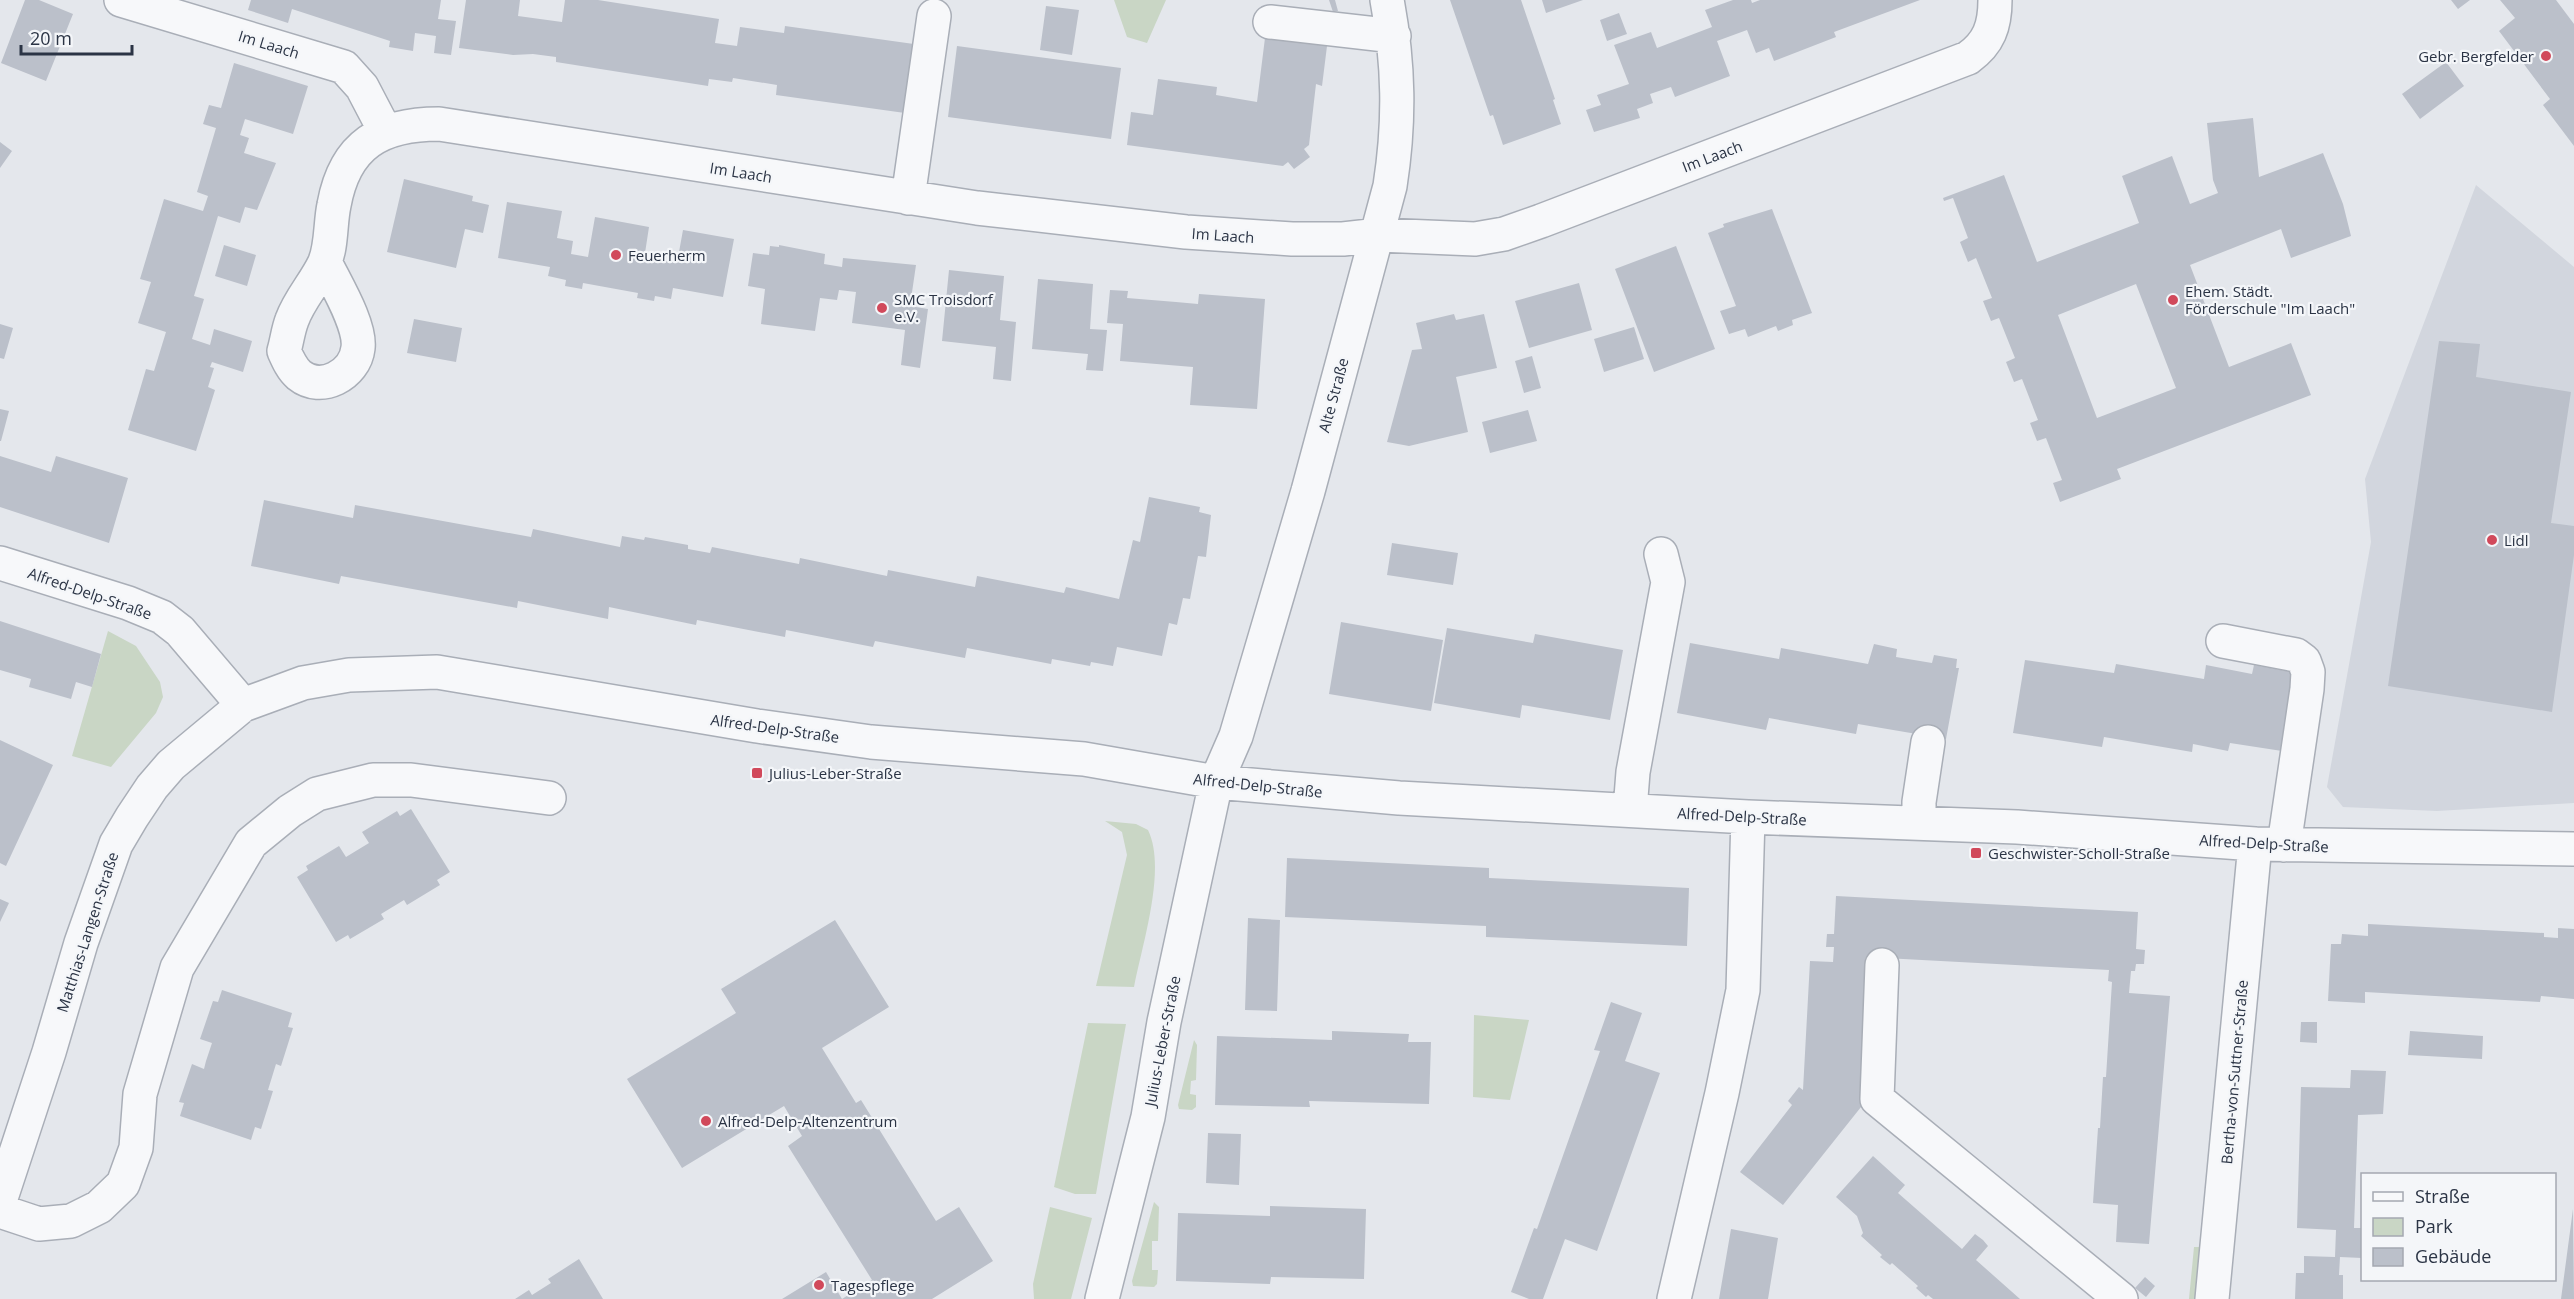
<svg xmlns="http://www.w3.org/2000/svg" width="2574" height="1299" viewBox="0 0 2574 1299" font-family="'Open Sans',sans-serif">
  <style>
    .built { fill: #d2d6de }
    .green { fill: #c9d6c5 }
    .building { fill: #bbc0ca; fill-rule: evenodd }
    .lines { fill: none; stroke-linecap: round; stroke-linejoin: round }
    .minor-casing { stroke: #a9aeb7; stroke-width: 36 }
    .minor { stroke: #f7f8fa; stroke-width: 33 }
    .poi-dot { fill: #d1495b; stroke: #f4f6f9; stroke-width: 2 }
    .labels { text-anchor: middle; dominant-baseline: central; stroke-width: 4.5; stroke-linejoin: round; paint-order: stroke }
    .street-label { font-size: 15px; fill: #2b3445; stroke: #f4f6f9 }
    .poi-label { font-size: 15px; fill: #2b3445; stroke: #f4f6f9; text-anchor: start }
  </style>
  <rect width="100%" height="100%" fill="#e4e7ec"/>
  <path class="built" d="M2476,185L2574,267V803L2437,811L2343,807L2327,787L2371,542L2365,479Z"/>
  <path class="green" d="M1114,0H1166L1147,43L1127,37Z
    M108,631L136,646L160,682L163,697L156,713L111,767L72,756Z
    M1105,821L1136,824L1148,830C1167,869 1142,945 1134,987L1096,986L1127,855L1122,832Z
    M1474,1015L1529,1020L1510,1100L1473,1097Z
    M1088,1023L1126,1024L1096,1194H1075L1054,1187Z
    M1194,1040L1197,1045L1196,1080L1191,1081L1190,1094L1196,1095V1107L1192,1110L1179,1109L1178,1105Z
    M1154,1202L1159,1207L1158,1241H1152V1270H1158L1157,1284L1154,1287L1133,1286L1132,1281Z
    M1050,1207L1092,1218L1071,1299H1034L1033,1284Z
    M2194,1247H2204L2199,1299H2189Z"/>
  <path class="building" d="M25,0H39L73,14L46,81L1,63Z
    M251,0H441L438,19L456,21L451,55L434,53L436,36L415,33L413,51L389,47L390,41L292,9L288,23L248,10Z
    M466,0H520L518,16L562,22L565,0H598L719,19L715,43L737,46L740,27L784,33L785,26L921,45L912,114L776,95L777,85L733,78L732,82L709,79L708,86L556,62V57L533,54L513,55L459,48Z
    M1329,0H1335L1338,11L1333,12Z
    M1450,0H1521L1555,99L1553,100L1561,124L1503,145L1493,115L1490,116Z
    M1542,0H1583L1546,13Z
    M1733,0H1751L1752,3L1760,0H1920L1834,32L1836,37L1774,61L1769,48L1756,53L1747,30L1717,41L1730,76L1675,97L1671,87L1650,94L1653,103L1637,109L1640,118L1594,132L1586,110L1601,105L1597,95L1629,84L1614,45L1651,32L1657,48L1712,27L1705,10Z
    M2451,0H2470L2458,9Z
    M2500,0H2556L2574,24V146L2543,105L2550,99L2499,31L2515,18Z
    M1046,6L1079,10L1072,55L1040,50Z
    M1619,13L1627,34L1607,41L1600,20Z
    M1266,30L1328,38L1322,86L1316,84L1309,145L1304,149L1310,157L1294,169L1288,162L1283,166L1127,145L1131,112L1153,115L1158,79L1217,87L1216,95L1257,102Z
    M957,46L1121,68L1111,139L948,117Z
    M2446,62L2464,86L2420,119L2402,94Z
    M234,63L308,86L293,134L245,119L240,135L249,138L244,153L276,163L257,210L245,207L240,223L218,216L194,296L204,299L192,339L210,345L214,329L252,341L243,372L212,362L210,367L214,368L208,387L215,390L196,451L128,430L146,369L154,371L166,332L138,323L151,282L140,279L164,199L203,211L208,196L197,192L216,128L203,124L209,105L221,108Z
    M2253,118L2259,177L2323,153L2343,204L2351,236L2291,258L2281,229L2190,265L2229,367L2291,343L2311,395L2117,469L2121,479L2060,502L2053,483L2062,480L2046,438L2037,441L2030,423L2038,420L2022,379L2014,382L2006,362L2015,358L1999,318L1991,321L1983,301L1992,298L1976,258L1968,262L1960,242L1968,238L1953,198L1944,201L1943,198L2004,175L2037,262L2139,223L2122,176L2172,156L2190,204L2218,193L2213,180L2207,123ZM2136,284L2176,388L2097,418L2058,315Z
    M0,142L12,151L0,168Z
    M404,179L473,196L472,201L489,205L483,233L465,229L456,268L387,252Z
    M507,202L562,211L557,238L573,241L571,254L588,257L595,217L649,227L645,253L662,256L661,260L677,263L683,230L734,239L723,297L673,288L671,299L655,296L654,301L637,298L638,293L583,283L582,289L565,286L566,280L548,276L550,267L498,258Z
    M1772,209L1812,313L1792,320L1793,325L1778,331L1776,326L1748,337L1745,329L1729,334L1720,311L1736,306L1708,233L1724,227L1723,224Z
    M224,245L256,255L247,286L215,276Z
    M779,245L825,254L824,264L842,267L843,258L916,265L910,306L928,309L920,368L901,365L905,330L852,323L856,292L839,290L837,300L820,298L815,331L761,324L765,289L748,286L753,253L769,255L770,246L779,247Z
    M1676,246L1715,349L1654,372L1615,269Z
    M949,270L1004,276L1000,320L1016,322L1011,381L993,379L996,347L942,341Z
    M1038,279L1093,284L1090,329L1107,330L1103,371L1086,370L1088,354L1032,349Z
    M1579,283L1592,330L1529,348L1515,301Z
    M1110,290L1128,291L1127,298L1176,302L1198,304L1199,294L1265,299L1257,409L1190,405L1193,367L1120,361L1123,324L1107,323Z
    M1454,314L1456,320L1484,314L1497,368L1456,377L1468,432L1409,446L1387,442L1412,350L1422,349L1416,323Z
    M414,319L462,328L456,362L407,353Z
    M0,324L13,328L4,359L0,358Z
    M1634,327L1644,359L1604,372L1594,339Z
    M2439,341L2480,344L2476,377L2571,392L2551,523L2574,526V555L2552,712L2388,686Z
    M1532,356L1541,388L1524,393L1515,361Z
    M0,409L9,411L1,441H0Z
    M1528,410L1537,441L1490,453L1482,422Z
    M0,456L51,472L56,456L128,478L109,543L0,507Z
    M1149,497L1200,507L1199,512L1211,515L1206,557L1198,556L1190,599L1183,598L1177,625L1169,623L1162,656L1117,647L1113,666L1091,662L1090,666L1052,659L1051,664L967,648L965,658L875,641L873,647L786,630L785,637L697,620L696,625L609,607L608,619L518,601L517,608L341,576L339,584L251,566L264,500L353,518L355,505L531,537L533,529L620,547L622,536L644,540L645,537L688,545V549L710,553L712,547L799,564L800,558L887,576L888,570L975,587L977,576L1064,593L1066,587L1119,599L1133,540L1140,542Z
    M1392,543L1458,553L1453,585L1387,575Z
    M0,621L101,654L92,687L76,682L71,699L29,687L31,679L0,670Z
    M1341,622L1443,640L1431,711L1329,694Z
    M1447,628L1533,643L1535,634L1623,650L1610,720L1522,705L1520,718L1434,703Z
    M1690,643L1779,659L1781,648L1868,664L1874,644L1897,649L1896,657L1932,663L1934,655L1957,659L1956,668H1959L1946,739L1858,724L1856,734L1769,718L1766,730L1677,713Z
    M2025,660L2114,673L2116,664L2204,679L2206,665L2252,674L2254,665L2292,672L2293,681L2282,751L2230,743L2228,751L2193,744L2192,752L2104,737L2102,747L2013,733Z
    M0,740L53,765L6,866L0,863Z
    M411,809L450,872L437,880L440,885L407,905L404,900L381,914L384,919L350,939L348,935L336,942L297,877L308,870L306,866L339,846L346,857L369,843L362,832L397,811L400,816Z
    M1287,858L1489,868V878L1689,888L1687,946L1486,937V926L1285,917Z
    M1836,896L2138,912L2136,949L2145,950L2144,964H2136L2135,971H2131L2129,993L2170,996L2149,1244L2116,1242L2118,1205L2093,1203L2098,1128H2100L2103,1077H2106L2112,982L2108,981L2109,970L1866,957L1865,963H1868L1861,1107L1783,1205L1740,1172L1792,1105L1788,1101L1799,1087L1803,1090L1810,961L1833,962L1834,947H1826L1827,934H1834Z
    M0,899L9,903L0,922Z
    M1248,918L1280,920L1277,1011L1245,1010Z
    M835,920L889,1007L822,1048L856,1103L861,1100L936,1221L959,1207L993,1261L932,1299H782L826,1272L842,1299L872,1280L788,1146L802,1136L784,1106L682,1168L627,1079L736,1013L721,989Z
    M2368,924L2544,933V937L2558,938V928L2574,929V999L2541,996L2540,1002L2365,992V1003L2328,1001L2331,944H2341L2342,934L2368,936Z
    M222,990L292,1013L288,1027L293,1028L281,1066L276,1064L268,1090L273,1091L261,1129L255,1127L251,1140L180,1116L184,1103L179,1102L192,1064L204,1069L206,1061L212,1043L200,1039L213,1001L218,1002Z
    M1611,1002L1642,1013L1625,1061L1660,1073L1597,1251L1565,1239L1543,1299H1529L1511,1292L1534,1228L1537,1229L1600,1051L1594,1050Z
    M2301,1022H2317V1043L2300,1042Z
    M1332,1031L1409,1034L1408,1042H1431L1429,1104L1309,1101L1310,1107L1215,1105L1217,1036L1332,1040Z
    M2410,1031L2483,1036L2482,1059L2408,1055Z
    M2351,1070L2386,1071L2383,1114L2358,1115L2354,1228H2362V1258L2340,1257L2339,1275H2343V1299H2295L2296,1273H2304V1256L2335,1257L2336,1230L2297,1228L2301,1087L2350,1088Z
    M1208,1133L1241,1134L1239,1185L1206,1183Z
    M1873,1156L1905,1185L1898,1193L1962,1249L1975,1234L1983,1240L1988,1246L1976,1260L2020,1299H1933L1928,1295L1926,1297L1916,1288L1918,1286L1892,1263L1890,1265L1880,1257L1882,1255L1861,1236L1863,1233L1857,1216L1836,1197Z
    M1270,1206L1366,1209L1364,1279L1271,1277L1270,1284L1176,1281L1178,1213L1270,1216Z
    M2573,1209L2574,1299H2561Z
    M1731,1229L1778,1238L1768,1299H1719Z
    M579,1259L603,1299H515L529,1290L532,1295L551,1283L548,1279Z
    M2145,1277L2155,1286L2146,1297L2135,1288Z"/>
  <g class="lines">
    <g class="minor-casing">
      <path id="minor" d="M121,0L344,67L362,87L385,131
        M1270,22L1394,36
        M908,198L934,16
        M325,262C335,283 361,325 358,348C355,375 321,393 299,375C292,369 288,360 284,351C287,341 288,330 292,320C299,300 315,283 324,264C332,247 330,223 334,205C345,144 381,124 439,124L977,208L1186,232L1292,239H1343L1379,235L1475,239L1504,234L1541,221L1968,58C1989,43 1995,26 1995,0
        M0,563L128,603L162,617L180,631L243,705
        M2223,641L2296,655L2304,661L2308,672L2307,689L2284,845
        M1630,810L1633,772L1668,582L1661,554
        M1919,823V802L1928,742
        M1882,965L1877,1099L2121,1299
        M0,1201L49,1052L81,943L116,844L132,817L152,787L171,765L243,705L303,683L349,675L437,672L757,726L871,742L1084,759L1216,782L1399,798L1748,817L2017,827L2255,844L2574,849
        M0,1211L39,1224L71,1221L99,1207L123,1184L136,1148L140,1094L177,968L251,843L290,811L317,794L373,780H411L549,798
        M1102,1299L1148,1117L1164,1022L1216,782L1236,736L1308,491L1390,186C1400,122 1399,64 1387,0
        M1674,1299L1722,1093L1743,990L1748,817
        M2212,1299L2255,844"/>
    </g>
    <use href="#minor" class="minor"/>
  </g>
  <g class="poi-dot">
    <circle cx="2546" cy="56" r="6"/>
    <circle cx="616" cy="255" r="6"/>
    <circle cx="2173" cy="300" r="6"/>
    <circle cx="882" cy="308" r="6"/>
    <circle cx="2492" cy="540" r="6"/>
    <rect x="751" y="767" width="12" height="12" rx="3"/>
    <rect x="1970" y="847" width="12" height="12" rx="3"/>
    <circle cx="706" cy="1121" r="6"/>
    <circle cx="819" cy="1285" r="6"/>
  </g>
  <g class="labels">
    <g class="street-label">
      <text transform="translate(269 44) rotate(17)">Im Laach</text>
      <text transform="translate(1712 156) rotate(-21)">Im Laach</text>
      <text transform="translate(741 172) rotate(9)">Im Laach</text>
      <text transform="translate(1223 235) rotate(4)">Im Laach</text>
      <text transform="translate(1333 395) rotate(-75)">Alte Straße</text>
      <text transform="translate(90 593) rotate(19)">Alfred-Delp-Straße</text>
      <text transform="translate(775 728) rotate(8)">Alfred-Delp-Straße</text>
      <text transform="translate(1258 785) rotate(6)">Alfred-Delp-Straße</text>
      <text transform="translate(1742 816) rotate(3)">Alfred-Delp-Straße</text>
      <text transform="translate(2264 843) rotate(3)">Alfred-Delp-Straße</text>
      <text transform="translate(87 932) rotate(-72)">Matthias-Langen-Straße</text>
      <text transform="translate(1162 1041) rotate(-79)">Julius-Leber-Straße</text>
      <text transform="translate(2234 1072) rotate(-85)">Bertha-von-Suttner-Straße</text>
    </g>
    <g class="poi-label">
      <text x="2534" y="56" text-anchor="end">Gebr. Bergfelder</text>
      <text x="628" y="255">Feuerherm</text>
      <text x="2185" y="291">Ehem. Städt.<tspan x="2185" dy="17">Förderschule "Im Laach"</tspan></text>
      <text x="894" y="299">SMC Troisdorf<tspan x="894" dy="17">e.V.</tspan></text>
      <text x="2504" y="540">Lidl</text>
      <text x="769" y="773">Julius-Leber-Straße</text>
      <text x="1988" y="853">Geschwister-Scholl-Straße</text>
      <text x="718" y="1121">Alfred-Delp-Altenzentrum</text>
      <text x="831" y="1285">Tagespflege</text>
    </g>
  </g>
  <rect x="2361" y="1173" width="195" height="108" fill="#f4f6f9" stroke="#a4a8b1" stroke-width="1.5"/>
  <rect x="2373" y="1192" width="30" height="9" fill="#f7f8fa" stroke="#a4a8b1" stroke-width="1.5"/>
  <text x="2415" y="1203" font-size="18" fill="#2b3445">Straße</text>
  <rect x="2373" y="1218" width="30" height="18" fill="#c9d6c5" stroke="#a4a8b1" stroke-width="1.5"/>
  <text x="2415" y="1233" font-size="18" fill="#2b3445">Park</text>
  <rect x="2373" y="1248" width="30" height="18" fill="#bbc0ca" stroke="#a4a8b1" stroke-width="1.5"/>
  <text x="2415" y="1263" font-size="18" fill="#2b3445">Gebäude</text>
  <path d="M21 45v9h111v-9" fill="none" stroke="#2b3445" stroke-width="3"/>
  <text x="30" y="45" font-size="18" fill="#2b3445" stroke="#f4f6f9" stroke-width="4.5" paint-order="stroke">20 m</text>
</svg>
